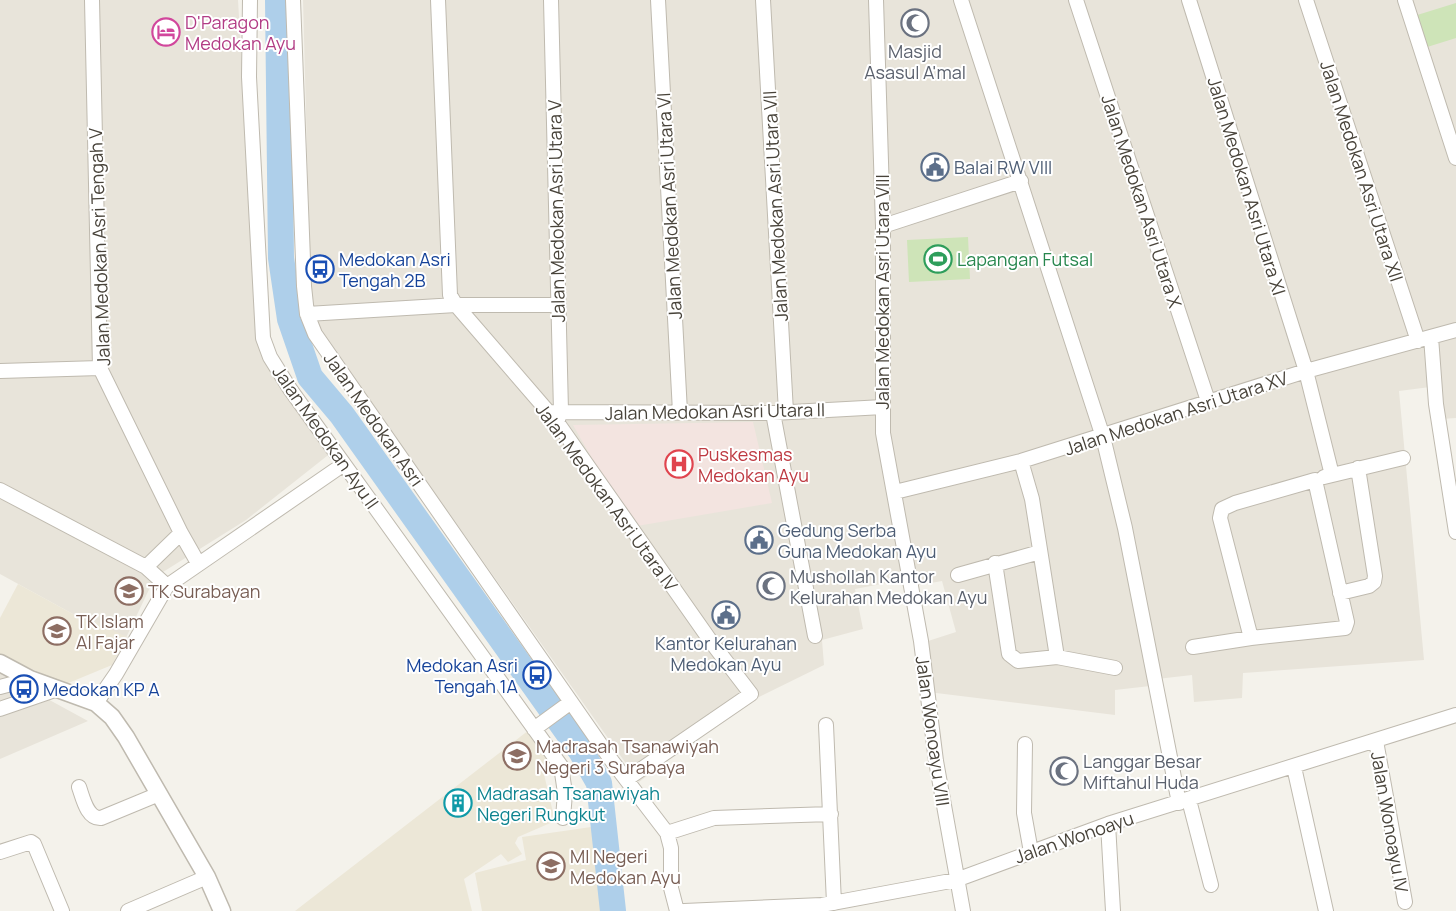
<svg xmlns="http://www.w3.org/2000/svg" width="1456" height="911" viewBox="0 0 1456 911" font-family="Manrope,sans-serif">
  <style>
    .residential { fill: #e8e4da }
    .education { fill: #ece7d7 }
    .medical { fill: #f3e4e0 }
    .green { fill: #cee4b8 }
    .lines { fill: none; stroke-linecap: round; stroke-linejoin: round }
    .river { stroke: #aecfea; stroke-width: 26 }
    .minor-casing { stroke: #bfbaaf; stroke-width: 16 }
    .tertiary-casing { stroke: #bfbaaf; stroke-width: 19 }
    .minor { stroke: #fff; stroke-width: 14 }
    .tertiary { stroke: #fff; stroke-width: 16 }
    .labels { text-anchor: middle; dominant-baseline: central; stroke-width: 4; stroke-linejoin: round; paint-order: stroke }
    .hotel-label { font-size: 18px; fill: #b23c85; stroke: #fff; text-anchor: start }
    .worship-label { font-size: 18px; fill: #5b616d; stroke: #fff; text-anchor: start }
    .service-label { font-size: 18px; fill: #4e5e75; stroke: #fff; text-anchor: start }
    .street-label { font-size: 18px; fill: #48433a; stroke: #fff }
    .transit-label { font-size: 18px; fill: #164399; stroke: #fff; text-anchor: start }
    .leisure-label { font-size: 18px; fill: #27864d; stroke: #fff; text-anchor: start }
    .health-label { font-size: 18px; fill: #be3a42; stroke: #fff; text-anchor: start }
    .education-label { font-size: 18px; fill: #785e54; stroke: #fff; text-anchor: start }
    .culture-label { font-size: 18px; fill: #0d838f; stroke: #fff; text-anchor: start }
  </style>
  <rect width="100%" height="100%" fill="#f4f2eb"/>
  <path class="residential" d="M0,0H238L258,337L332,452L246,520L155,577L124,642L0,574Z
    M303,0H1456V418L1441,419L1438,386L1399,391L1424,660L1243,673L1242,698L1194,702L1192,675L1157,679L1150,686L1115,690V715L928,692L925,642L956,632L942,581L914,586L902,580L855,589L863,629L822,640L824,665L751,701L695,739L639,782L317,326L311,302Z
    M0,673L88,721L0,759Z"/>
  <path class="education" d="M18,584L93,625L96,622L127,637L112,665L66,684L0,655V618Z
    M529,730L553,765L543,770L555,821L518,837L515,843L522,854L508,862L501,854L464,879L472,911H295Z
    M598,826L606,911H482L475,873L526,860L522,837Z"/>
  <path class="medical" d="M753,422L772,503L631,527L573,425Z"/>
  <path class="green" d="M1456,3V38L1424,48L1414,16Z
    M968,237L970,279L909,282L907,240Z"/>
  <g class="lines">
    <path class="river" d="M278,0L281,258L290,319L310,377L342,415L581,751L599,783L613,911"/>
    <g class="minor-casing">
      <path id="minor" d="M92,0L100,368L181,533L198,563
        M250,0L249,77L263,338L270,357L290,389L561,766L565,793L563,818
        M293,0L304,286L307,314L315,334L612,761L667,833L671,848V888L677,911
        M438,0L450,295L456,305L557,422L712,643L751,694L627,779
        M551,0L561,411L557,422
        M658,0L680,412
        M763,0L786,412
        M876,0L883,226V433L921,641L936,761L963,911
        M961,0L1103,437L1125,528L1179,803
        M1076,0L1208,401
        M1189,0L1306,371L1332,475
        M1306,0L1418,341
        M1405,0L1456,158
        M883,226L1021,181
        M307,314L456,305H557
        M1431,337L1436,404L1456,532
        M0,371L100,368
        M551,412L773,413L883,407
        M773,413L815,636
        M1021,461L1032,499L1057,657
        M1324,477L1403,458
        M0,490L146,567L167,586
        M895,492L1021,461L1306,371L1456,330
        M995,563L1009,654L1018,661L1057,657L1115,668
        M146,567L181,533
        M958,575L1040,552
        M1340,593L1369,586L1374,582L1375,576L1358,468
        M1193,647L1251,638L1345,628L1347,622L1315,480L1235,503L1222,509L1220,518L1251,638
        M0,687L30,679
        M96,703L116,674L167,586L344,464
        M0,709L58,689
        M826,725L834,903
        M534,729L571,702
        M1376,741L1405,902
        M1025,744L1024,813L1031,852
        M1294,767L1326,911
        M79,787C83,798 87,819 101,818L159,794
        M1189,800L1211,885
        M1108,824L1113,911
        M667,833L714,818L831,814
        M0,852L31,842L34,844L62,911
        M128,911L207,877
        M684,911L822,905L956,880L1108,824L1456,715"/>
    </g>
    <g class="tertiary-casing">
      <path id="tertiary" d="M0,663L30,679L96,703L112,717L126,737L207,877L222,911"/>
    </g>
    <use href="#minor" class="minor"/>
    <use href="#tertiary" class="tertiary"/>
  </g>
  <defs>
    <g id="mosque-ring" transform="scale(1.4375)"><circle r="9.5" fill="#fff" stroke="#6b7280" stroke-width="1.5"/><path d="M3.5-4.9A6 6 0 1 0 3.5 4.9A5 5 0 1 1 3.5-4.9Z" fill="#6b7280"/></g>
    <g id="hotel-ring" transform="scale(1.4375)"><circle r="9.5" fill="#fff" stroke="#d1479c" stroke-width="1.5"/><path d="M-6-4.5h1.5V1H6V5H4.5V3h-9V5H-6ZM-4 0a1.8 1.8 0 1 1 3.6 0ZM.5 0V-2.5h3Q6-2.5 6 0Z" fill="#d1479c"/></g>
    <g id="civic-ring" transform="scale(1.4375)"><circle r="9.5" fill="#fff" stroke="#5c6f8a" stroke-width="1.5"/><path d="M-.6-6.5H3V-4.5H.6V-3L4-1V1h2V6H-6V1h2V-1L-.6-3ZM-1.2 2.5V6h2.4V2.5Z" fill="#5c6f8a"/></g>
    <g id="stadium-ring" transform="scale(1.4375)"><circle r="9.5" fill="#fff" stroke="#2e9e5b" stroke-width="1.5"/><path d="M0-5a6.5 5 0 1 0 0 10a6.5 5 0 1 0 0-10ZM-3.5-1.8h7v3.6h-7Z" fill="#2e9e5b"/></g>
    <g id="bus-ring" transform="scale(1.4375)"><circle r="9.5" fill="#fff" stroke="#1a4fb4" stroke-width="1.5"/><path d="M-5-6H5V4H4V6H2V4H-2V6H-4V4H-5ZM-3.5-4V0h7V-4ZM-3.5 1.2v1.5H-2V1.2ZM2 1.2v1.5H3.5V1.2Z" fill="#1a4fb4"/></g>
    <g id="hospital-ring" transform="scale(1.4375)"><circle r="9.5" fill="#fff" stroke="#e0444e" stroke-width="1.5"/><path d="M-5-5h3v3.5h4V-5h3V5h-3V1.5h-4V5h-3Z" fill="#e0444e"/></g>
    <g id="school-ring" transform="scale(1.4375)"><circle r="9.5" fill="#fff" stroke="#8d6e63" stroke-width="1.5"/><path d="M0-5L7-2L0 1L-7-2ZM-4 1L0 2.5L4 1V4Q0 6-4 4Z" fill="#8d6e63"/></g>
    <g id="building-ring" transform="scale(1.4375)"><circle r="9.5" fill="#fff" stroke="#0f9aa8" stroke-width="1.5"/><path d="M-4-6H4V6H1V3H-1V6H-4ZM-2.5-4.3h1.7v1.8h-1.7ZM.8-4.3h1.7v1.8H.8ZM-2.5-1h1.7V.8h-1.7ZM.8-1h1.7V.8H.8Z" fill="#0f9aa8"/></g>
  </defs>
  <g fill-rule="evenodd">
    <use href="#mosque-ring" x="915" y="23"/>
    <use href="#hotel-ring" x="166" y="32"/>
    <use href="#civic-ring" x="935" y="167"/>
    <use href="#stadium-ring" x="938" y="259"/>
    <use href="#bus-ring" x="320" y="269"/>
    <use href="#hospital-ring" x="679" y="464"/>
    <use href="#civic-ring" x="759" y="540"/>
    <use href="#mosque-ring" x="771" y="586"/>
    <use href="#school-ring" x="129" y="591"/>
    <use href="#civic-ring" x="726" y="615"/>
    <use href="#school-ring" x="57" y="631"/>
    <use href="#bus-ring" x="537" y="675"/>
    <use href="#bus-ring" x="24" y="689"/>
    <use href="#school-ring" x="517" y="756"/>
    <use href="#mosque-ring" x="1064" y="771"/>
    <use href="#building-ring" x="458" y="803"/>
    <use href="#school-ring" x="551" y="866"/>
  </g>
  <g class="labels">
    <g class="hotel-label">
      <text x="185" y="22">D'Paragon<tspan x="185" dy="21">Medokan Ayu</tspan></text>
    </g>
    <g class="worship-label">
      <text x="915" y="51" text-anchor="middle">Masjid<tspan x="915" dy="21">Asasul A'mal</tspan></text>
      <text x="790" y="576">Mushollah Kantor<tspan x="790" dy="21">Kelurahan Medokan Ayu</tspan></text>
      <text x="1083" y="761">Langgar Besar<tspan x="1083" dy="21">Miftahul Huda</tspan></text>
    </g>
    <g class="service-label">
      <text x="954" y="167">Balai RW VIII</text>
      <text x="778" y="530">Gedung Serba<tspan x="778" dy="21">Guna Medokan Ayu</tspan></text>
      <text x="726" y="643" text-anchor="middle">Kantor Kelurahan<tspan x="726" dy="21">Medokan Ayu</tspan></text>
    </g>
    <g class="street-label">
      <text transform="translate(1362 171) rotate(72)">Jalan Medokan Asri Utara XII</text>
      <text transform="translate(1247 186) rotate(73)">Jalan Medokan Asri Utara XI</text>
      <text transform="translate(1142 201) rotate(72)">Jalan Medokan Asri Utara X</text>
      <text transform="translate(669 206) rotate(-93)">Jalan Medokan Asri Utara VI</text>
      <text transform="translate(775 206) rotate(-93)">Jalan Medokan Asri Utara VII</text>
      <text transform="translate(556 211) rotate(-91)">Jalan Medokan Asri Utara V</text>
      <text transform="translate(99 247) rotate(-92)">Jalan Medokan Asri Tengah V</text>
      <text transform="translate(882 292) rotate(-90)">Jalan Medokan Asri Utara VIII</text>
      <text transform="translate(715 411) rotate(-1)">Jalan Medokan Asri Utara II</text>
      <text transform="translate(1176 413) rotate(-18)">Jalan Medokan Asri Utara XV</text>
      <text transform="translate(374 419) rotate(55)">Jalan Medokan Asri</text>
      <text transform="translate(326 437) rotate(55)">Jalan Medokan Ayu II</text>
      <text transform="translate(607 497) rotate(54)">Jalan Medokan Asri Utara IV</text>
      <text transform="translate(933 731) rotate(82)">Jalan Wonoayu VIII</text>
      <text transform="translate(1390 822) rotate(80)">Jalan Wonoayu IV</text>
      <text transform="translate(1074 837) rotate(-19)">Jalan Wonoayu</text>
    </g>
    <g class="transit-label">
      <text x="339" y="259">Medokan Asri<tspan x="339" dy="21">Tengah 2B</tspan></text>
      <text x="518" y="665" text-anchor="end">Medokan Asri<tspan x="518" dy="21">Tengah 1A</tspan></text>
      <text x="43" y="689">Medokan KP A</text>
    </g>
    <g class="leisure-label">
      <text x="957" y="259">Lapangan Futsal</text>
    </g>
    <g class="health-label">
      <text x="698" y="454">Puskesmas<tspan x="698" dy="21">Medokan Ayu</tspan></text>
    </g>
    <g class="education-label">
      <text x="148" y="591">TK Surabayan</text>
      <text x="76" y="621">TK Islam<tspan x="76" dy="21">Al Fajar</tspan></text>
      <text x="536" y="746">Madrasah Tsanawiyah<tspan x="536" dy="21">Negeri 3 Surabaya</tspan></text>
      <text x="570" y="856">MI Negeri<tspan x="570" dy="21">Medokan Ayu</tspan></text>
    </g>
    <g class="culture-label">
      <text x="477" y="793">Madrasah Tsanawiyah<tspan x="477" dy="21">Negeri Rungkut</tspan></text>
    </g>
  </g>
</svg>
